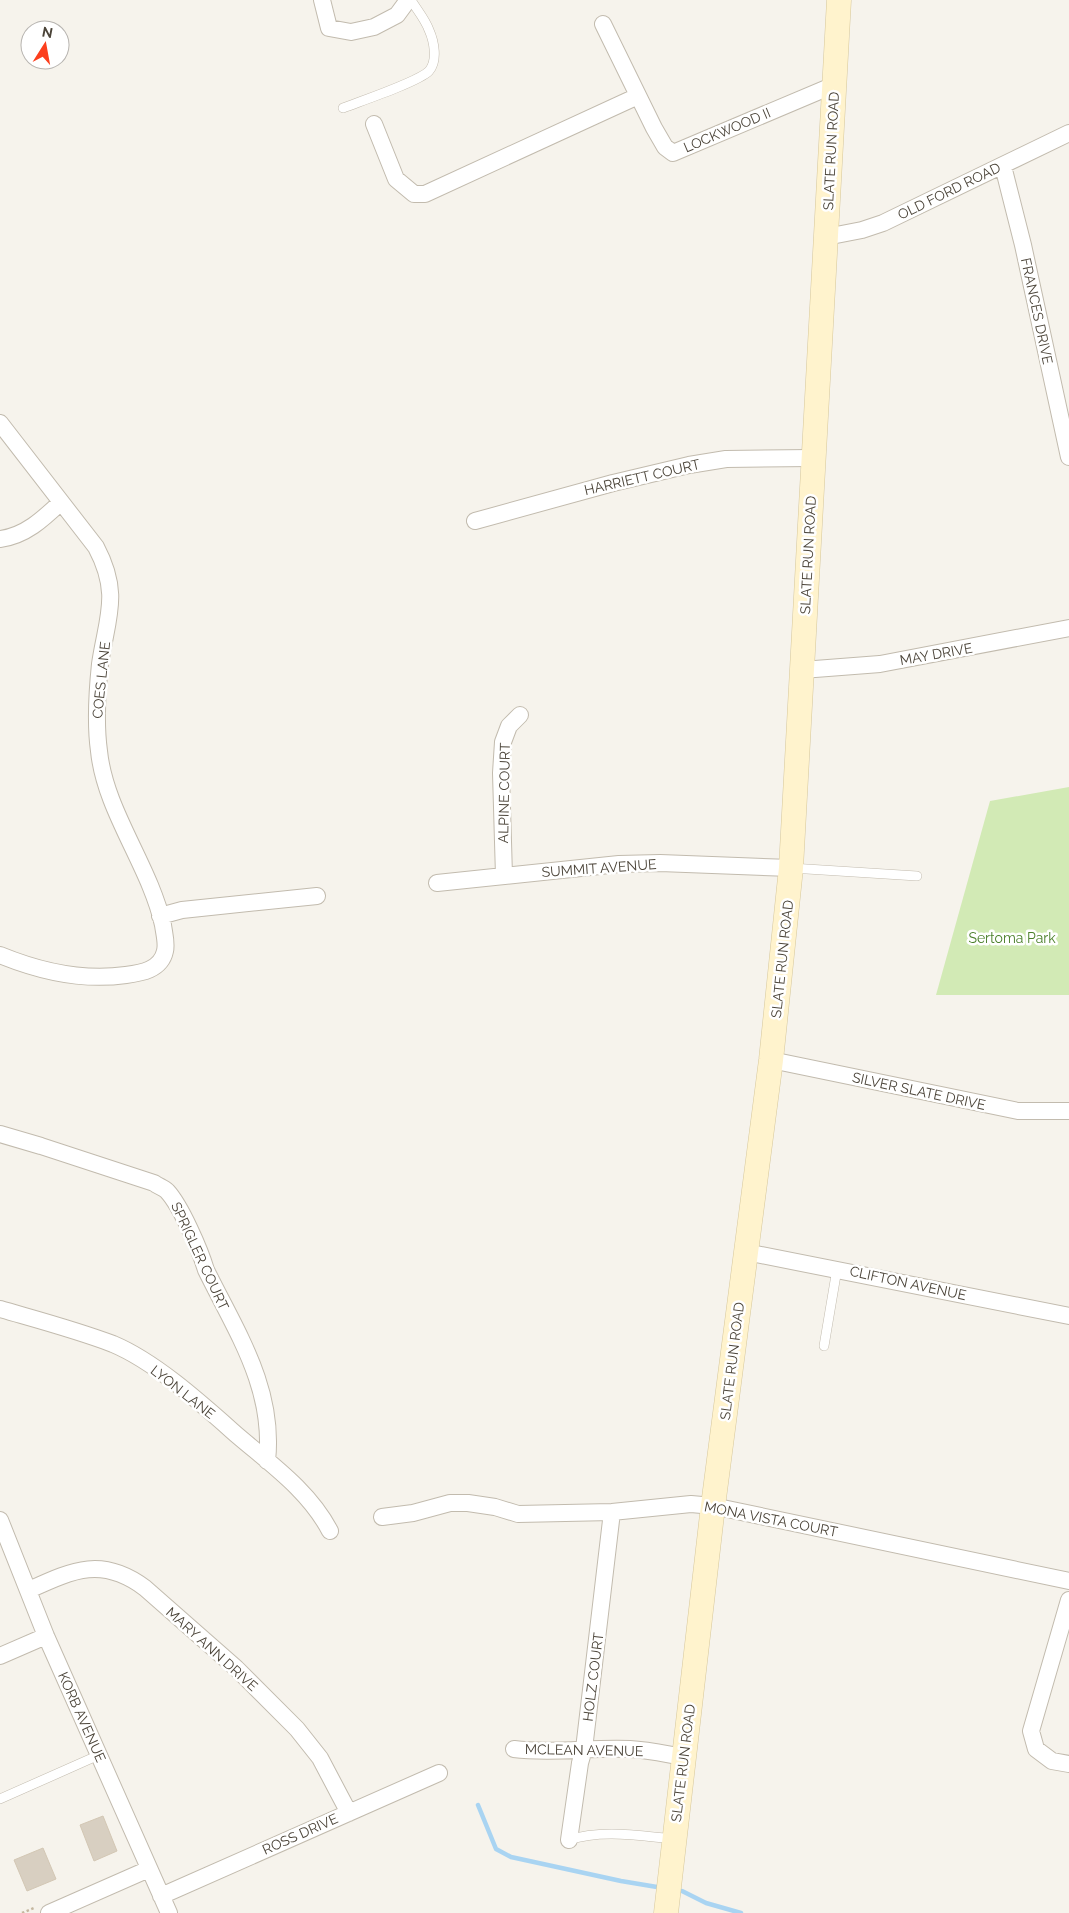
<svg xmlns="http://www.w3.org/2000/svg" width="1069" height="1913" viewBox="0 0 1069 1913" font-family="Raleway,sans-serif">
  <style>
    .green { fill: #d2eab5 }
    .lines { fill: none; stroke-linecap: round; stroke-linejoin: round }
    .stream { stroke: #a9d4f2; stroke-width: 4.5 }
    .building { fill: #d8cfc1; stroke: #d3c7b4 }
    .lane-casing { stroke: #c2bbae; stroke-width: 10 }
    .street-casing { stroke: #c2bbae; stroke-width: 18 }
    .secondary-casing { stroke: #d6c79b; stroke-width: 25 }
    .path { stroke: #c4b79f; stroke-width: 2.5; stroke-dasharray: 2.5 2.5; stroke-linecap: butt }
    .lane { stroke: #fff; stroke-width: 9 }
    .street { stroke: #fff; stroke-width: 16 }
    .secondary { stroke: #fff3cd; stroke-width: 24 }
    .labels { text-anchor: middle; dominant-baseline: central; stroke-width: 5; stroke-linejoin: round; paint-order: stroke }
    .street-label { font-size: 14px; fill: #4b4439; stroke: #fff }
    .park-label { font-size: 14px; fill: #4a7f2a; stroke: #fff }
  </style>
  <rect width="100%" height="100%" fill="#f6f3ec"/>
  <path class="green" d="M1069,787V995H936L990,801Z"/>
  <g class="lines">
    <path class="stream" d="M478,1805L496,1849L511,1857L621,1881L657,1887
      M682,1891L706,1903L741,1913"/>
  </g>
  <path class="building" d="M103,1816L117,1851L94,1861L80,1825Z
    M43,1848L56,1879L27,1891L14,1860Z"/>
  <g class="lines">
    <g class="lane-casing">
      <path id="lane" d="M343,108C361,101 418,82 429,71C438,61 434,41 429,30C425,19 417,10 411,0
        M791,868L917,876
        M824,1346L837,1269
        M0,1799L99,1755
        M569,1840C602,1829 640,1836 674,1839"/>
    </g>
    <g class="street-casing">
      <path id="street" d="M322,0L329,28L351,32L374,27L397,15L408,0
        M603,24L654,128L665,147L673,153L834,85
        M374,124L396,179L414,194H425L638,96
        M1003,166L1023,245L1069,457
        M826,237L862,230L883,223L1069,133
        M0,423L96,547C121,594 107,617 100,664C97,693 95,722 99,751C105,811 150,866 163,925C164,933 167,943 165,951C161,970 141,973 126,975C84,981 39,971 0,955
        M475,521L613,483L689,465L726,459L812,458
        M0,539C25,536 43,519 61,502
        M802,670L880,664L1069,628
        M504,876L501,773L503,742L509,726L520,715
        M437,883L619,864L660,863L791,868
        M160,916L182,910L317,896
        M771,1060L1018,1111H1069
        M0,1134L41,1146L154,1183C158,1186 164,1188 167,1191C181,1206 200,1250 206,1270C237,1333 275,1389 267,1461
        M746,1252L1069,1316
        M0,1309C38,1320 76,1330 113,1344C156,1362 203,1405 238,1436C272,1465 309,1491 330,1531
        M382,1517L413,1513L450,1503H468L495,1507L518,1514L612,1512L691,1504L713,1506L1069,1581
        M0,1520L46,1636L169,1913
        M29,1590C73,1570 102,1556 145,1588L236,1668L297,1729L320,1758L349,1813
        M1069,1600L1031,1731L1036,1749L1052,1761L1069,1764
        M0,1656L46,1636
        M514,1749C553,1754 592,1747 630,1749C649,1750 666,1754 684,1757
        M569,1840L580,1763L584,1749L612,1512
        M161,1896L439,1773
        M49,1913L149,1869"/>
    </g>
    <g class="secondary-casing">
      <path id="secondary" d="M666,1913L713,1506L771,1060L791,868L839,0"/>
    </g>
    <path class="path" d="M22,1913L34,1908"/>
    <use href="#lane" class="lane"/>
    <use href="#street" class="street"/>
    <use href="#secondary" class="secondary"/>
  </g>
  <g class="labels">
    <g class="street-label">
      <text transform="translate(727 130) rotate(-23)">LOCKWOOD II</text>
      <text transform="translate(831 151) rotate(-87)">SLATE RUN ROAD</text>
      <text transform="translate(949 191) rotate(-26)">OLD FORD ROAD</text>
      <text transform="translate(1037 311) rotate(78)">FRANCES DRIVE</text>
      <text transform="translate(642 477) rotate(-13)">HARRIETT COURT</text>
      <text transform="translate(808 555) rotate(-87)">SLATE RUN ROAD</text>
      <text transform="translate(936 654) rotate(-10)">MAY DRIVE</text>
      <text transform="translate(101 680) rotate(-84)">COES LANE</text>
      <text transform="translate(504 793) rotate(-89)">ALPINE COURT</text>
      <text transform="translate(599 868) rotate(-4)">SUMMIT AVENUE</text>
      <text transform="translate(782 959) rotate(-84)">SLATE RUN ROAD</text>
      <text transform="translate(919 1091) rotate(12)">SILVER SLATE DRIVE</text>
      <text transform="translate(200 1256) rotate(65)">SPRIGLER COURT</text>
      <text transform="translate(908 1283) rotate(12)">CLIFTON AVENUE</text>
      <text transform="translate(732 1361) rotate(-83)">SLATE RUN ROAD</text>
      <text transform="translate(183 1392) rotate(38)">LYON LANE</text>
      <text transform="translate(771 1519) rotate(11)">MONA VISTA COURT</text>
      <text transform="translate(212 1649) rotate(42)">MARY ANN DRIVE</text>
      <text transform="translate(593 1677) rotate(-83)">HOLZ COURT</text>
      <text transform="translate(82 1717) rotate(66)">KORB AVENUE</text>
      <text transform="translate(584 1750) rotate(1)">MCLEAN AVENUE</text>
      <text transform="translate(683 1763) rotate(-83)">SLATE RUN ROAD</text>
      <text transform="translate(300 1834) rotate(-24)">ROSS DRIVE</text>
    </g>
    <g class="park-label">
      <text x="1012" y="938">Sertoma Park</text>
    </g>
  </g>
  <g transform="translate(45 45) rotate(11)"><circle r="24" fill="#ffffff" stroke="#b7b4b0"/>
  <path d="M0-4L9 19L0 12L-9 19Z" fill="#fc3f1d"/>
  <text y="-8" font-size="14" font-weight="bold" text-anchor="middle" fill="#4b4439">N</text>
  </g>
</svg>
